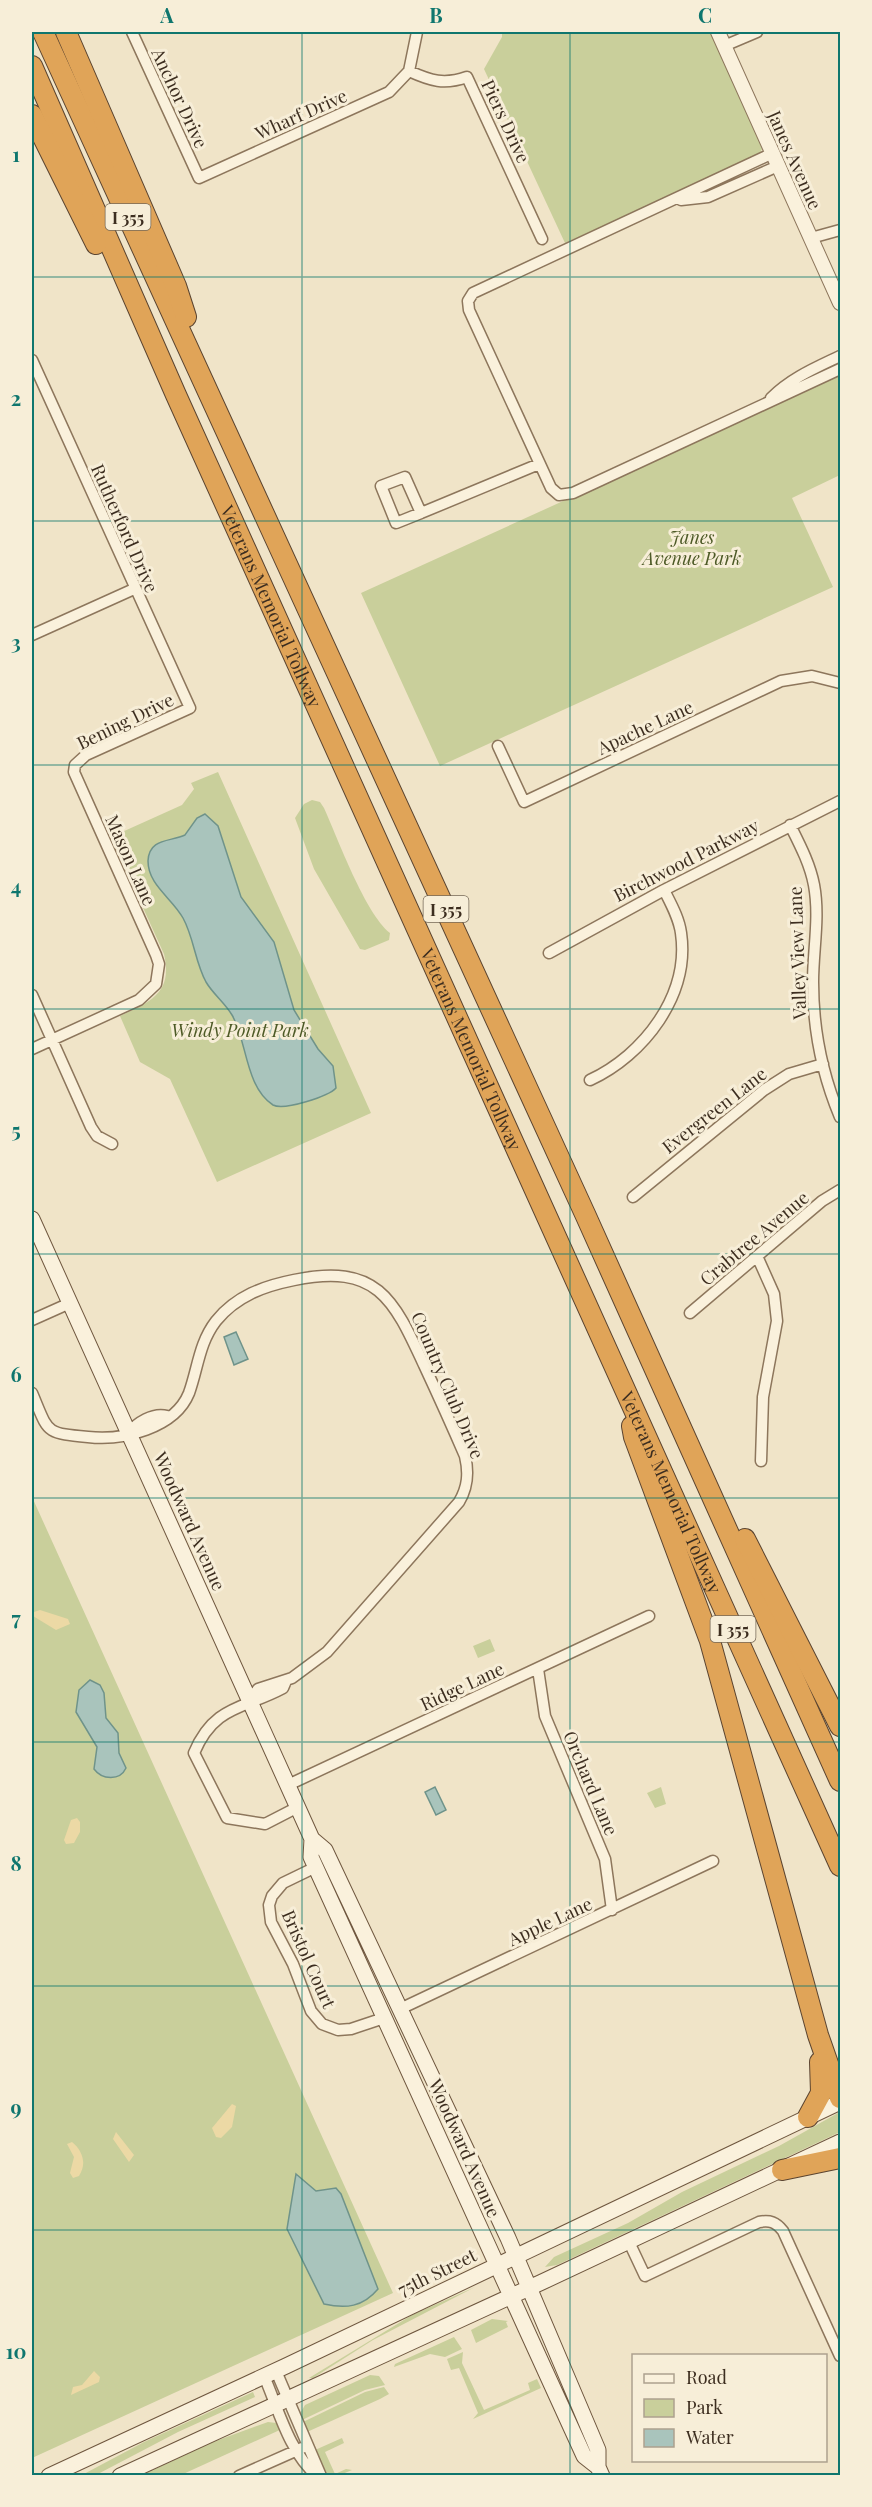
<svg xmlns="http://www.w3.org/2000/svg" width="872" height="2507" viewBox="0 0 872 2507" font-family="'Playfair Display',serif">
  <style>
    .green { fill: #c9cf9b }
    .sand { fill: #ecd9a5 }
    .water { fill: #a9c4bc; stroke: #6f938a; stroke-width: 1.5 }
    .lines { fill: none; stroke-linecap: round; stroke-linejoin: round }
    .minor-casing { stroke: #8d765c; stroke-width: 13 }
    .tertiary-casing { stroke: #8d765c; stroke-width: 16 }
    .secondary-casing { stroke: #6f573f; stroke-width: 17 }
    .motorway-casing { stroke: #5b4430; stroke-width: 22 }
    .minor { stroke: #faf1dc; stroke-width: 10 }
    .tertiary { stroke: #faf1dc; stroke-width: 14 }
    .secondary { stroke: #faf1dc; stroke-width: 15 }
    .motorway { stroke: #e0a458; stroke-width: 20 }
    .grid { fill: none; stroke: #0f766e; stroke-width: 1.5; stroke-opacity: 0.55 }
    .labels { text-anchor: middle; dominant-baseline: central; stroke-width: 6; stroke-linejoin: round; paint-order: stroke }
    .shield { fill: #f7eed8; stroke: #756857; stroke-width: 1.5 }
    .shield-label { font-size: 16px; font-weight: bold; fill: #3d2e20 }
    .street-label { font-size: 18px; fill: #3d2e20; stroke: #f7eed8 }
    .park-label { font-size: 18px; font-style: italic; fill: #4d5a26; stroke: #f7eed8 }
    .neatline { fill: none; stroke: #0f766e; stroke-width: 2 }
    .grid-label { font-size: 20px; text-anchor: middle; font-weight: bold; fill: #0f766e }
  </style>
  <rect width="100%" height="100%" fill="#f0e4c8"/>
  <path class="green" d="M502,32H711L763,147L758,157L565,243L484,69L502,37Z
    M840,375V475L792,498L833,587L440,766L361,593Z
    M218,772L371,1113L217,1182L170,1079L140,1062L120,1016C151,1001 173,993 164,954L111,837L182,805L194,789L191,783Z
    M312,800L320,802L324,808C338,839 365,913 390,933L389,940L365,950L360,949L314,869L295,818L304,804Z
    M32,1497L393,2293L32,2458Z
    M490,1639L495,1651L478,1658L473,1646Z
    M661,1787L666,1804L655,1808L647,1793Z
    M838,2113L840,2117V2132L557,2265L545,2267L554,2257L628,2223L682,2192L779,2146Z
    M475,2287L373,2340L313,2378H309L412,2315Z
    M492,2319L508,2321L506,2322L508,2327L476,2343L471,2330Z
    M454,2337L462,2349L445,2357L430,2354L394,2367L395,2364Z
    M463,2352L462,2363L484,2410L530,2390L528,2383L537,2379L541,2388L473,2419L478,2413L459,2368L451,2370L447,2359Z
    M370,2375L379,2376L385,2385L365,2390L302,2420L301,2412L305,2405Z
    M384,2387L389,2394L380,2399L307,2432L303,2422L365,2392Z
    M253,2392L255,2397L178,2432L96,2475H82L144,2442Z
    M268,2422L276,2423L282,2429L181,2475L140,2476L213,2442Z
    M342,2438L344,2443L325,2452L335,2474L346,2469L352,2470L340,2475H325L315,2450Z"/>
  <path class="sand" d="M40,1610L68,1619L70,1624L56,1630L33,1616L34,1612Z
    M77,1818L80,1822V1832L74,1843L66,1844L64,1840L71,1820Z
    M232,2104L236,2106L232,2127L221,2138L216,2137L212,2128Z
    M116,2132L134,2155L129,2162L113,2139Z
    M72,2142C83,2151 87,2164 79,2176L73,2178L70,2173L74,2157L67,2144Z
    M94,2371L100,2377L99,2382L71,2395L73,2387L82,2385Z"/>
  <path class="water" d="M205,814L218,826L241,897L274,942L294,1010L318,1049L333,1066L336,1088C329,1096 284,1111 273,1105C245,1087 247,1040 232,1015C225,1003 213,994 206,982C195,962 194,938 183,918C172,898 148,885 148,861C149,838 170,842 185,835L197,818Z
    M236,1332L248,1359L234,1365L224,1337Z
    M90,1680L100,1685L104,1693L106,1718L118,1733L119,1753L126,1768C120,1781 102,1780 94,1769L97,1747L76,1712L79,1690Z
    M435,1787L446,1810L436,1815L425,1792Z
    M296,2174L316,2191L336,2188L341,2194L378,2289C363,2307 346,2309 324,2304L287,2229Z"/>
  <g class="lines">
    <g class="minor-casing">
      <path id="minor" d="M132,32L199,178L389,92L409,71L417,32
        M724,46L757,32
        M409,71C431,81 444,85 467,77L542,239
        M773,153L473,293L468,301L469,310L551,488L559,495L573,493L840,369
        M681,200L708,197L778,166
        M811,238L840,230
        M32,360L190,708L86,755L75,765L74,772L156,955L159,964L156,984L139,1000L32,1049
        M771,398C791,378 815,368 840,356
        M405,477L421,513L396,523L381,486Z
        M421,513L539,464
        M32,635L134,589
        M498,746L524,802L781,681L812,676L840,683
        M790,825C800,845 810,864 814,885C820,917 813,950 813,982C813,1029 822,1074 840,1117
        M549,953L664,890L840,801
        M32,995L91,1127L97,1136L112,1144
        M590,1080C644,1055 690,995 681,933C679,918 671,904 664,890
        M633,1197L764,1090L789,1074L823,1064
        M757,1256L774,1294L777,1321L763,1397L761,1461
        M690,1313L822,1201L840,1190
        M32,1320L70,1303
        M32,1393C49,1433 44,1433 88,1437C123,1441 175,1428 189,1393C198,1368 199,1343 216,1321C236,1296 264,1286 294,1280C377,1263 393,1298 424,1365C438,1395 452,1426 465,1456C469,1473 468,1487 459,1502L327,1652L292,1678L258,1689L249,1701
        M128,1433C137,1423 153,1412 167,1416
        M538,1669L545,1716L605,1859L612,1910
        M286,1681L283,1688C244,1709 214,1705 194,1753L227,1818L265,1824L298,1807
        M288,1785L649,1616
        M316,1867L283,1883L272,1896L269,1905L271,1922L293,1964L311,2011L322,2024L338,2030L351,2029L384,2018
        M400,2009L713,1861
        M629,2242L645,2276L759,2222C770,2220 776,2222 783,2231L840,2356
        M276,2371L321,2476
        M264,2376C278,2408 289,2452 317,2476
        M239,2476L302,2448"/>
    </g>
    <g class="tertiary-casing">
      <path id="tertiary" d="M718,32L840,303"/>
    </g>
    <g class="secondary-casing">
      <path id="secondary" d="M32,1219L312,1839L325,1850L508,2238L598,2450V2467L602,2476
        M312,1839L311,1857L584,2456L598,2467
        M49,2476L286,2366L840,2102
        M120,2476L542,2282L840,2142"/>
    </g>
    <g class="motorway-casing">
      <g id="motorway">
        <path d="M43,32L585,1214L840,1781"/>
        <path d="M66,32L176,286L186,317"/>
        <path id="s1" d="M32,66L176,395L840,1866"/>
        <path d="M32,115L96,244"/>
        <path d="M632,1426L634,1437L710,1641L818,2035L840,2098"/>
        <path d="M745,1539L840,1726"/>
        <path d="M808,2117L821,2093L820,2062"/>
        <path d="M782,2170L840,2158"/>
      </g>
    </g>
    <use href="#minor" class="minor"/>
    <use href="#tertiary" class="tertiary"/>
    <use href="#secondary" class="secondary"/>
    <use href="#motorway" class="motorway"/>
  </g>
  <path class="grid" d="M302,32V2476M570,32V2476M32,277H840M32,521H840M32,765H840M32,1009H840M32,1254H840M32,1498H840M32,1742H840M32,1986H840M32,2230H840"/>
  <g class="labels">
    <g class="shield">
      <rect x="105.5" y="204" width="45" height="26" rx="4.5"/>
      <rect x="423.5" y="896" width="45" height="26" rx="4.5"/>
      <rect x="710.5" y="1616" width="45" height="26" rx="4.5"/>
    </g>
    <g class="shield-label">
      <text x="128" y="217">I 355</text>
      <text x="446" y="909">I 355</text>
      <text x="733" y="1629">I 355</text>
    </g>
    <g class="street-label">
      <text transform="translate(180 98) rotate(65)">Anchor Drive</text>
      <text transform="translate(301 114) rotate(-24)">Wharf Drive</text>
      <text transform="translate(506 121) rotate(65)">Piers Drive</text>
      <text transform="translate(795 160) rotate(66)">Janes Avenue</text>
      <text transform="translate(125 528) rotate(66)">Rutherford Drive</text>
      <text stroke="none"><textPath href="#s1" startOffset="591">Veterans Memorial Tollway</textPath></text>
      <text transform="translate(125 721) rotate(-26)">Bening Drive</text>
      <text transform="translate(645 727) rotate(-25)">Apache Lane</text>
      <text transform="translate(131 860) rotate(66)">Mason Lane</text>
      <text transform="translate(686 860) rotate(-27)">Birchwood Parkway</text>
      <text transform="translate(797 953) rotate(-92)">Valley View Lane</text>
      <text stroke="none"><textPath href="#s1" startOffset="1077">Veterans Memorial Tollway</textPath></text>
      <text transform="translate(714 1110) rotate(-38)">Evergreen Lane</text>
      <text transform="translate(754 1238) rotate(-40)">Crabtree Avenue</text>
      <text transform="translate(448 1385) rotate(67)">Country Club Drive</text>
      <text stroke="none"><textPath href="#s1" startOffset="1563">Veterans Memorial Tollway</textPath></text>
      <text transform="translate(190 1521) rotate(66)">Woodward Avenue</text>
      <text transform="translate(462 1686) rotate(-25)">Ridge Lane</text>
      <text transform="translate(591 1783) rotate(67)">Orchard Lane</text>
      <text transform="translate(550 1921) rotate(-25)">Apple Lane</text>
      <text transform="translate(309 1959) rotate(66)">Bristol Court</text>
      <text transform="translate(465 2148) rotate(66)">Woodward Avenue</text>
      <text transform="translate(437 2272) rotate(-26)">75th Street</text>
    </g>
    <g class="park-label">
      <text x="692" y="537">Janes<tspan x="692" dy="21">Avenue Park</tspan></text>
      <text x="240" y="1030">Windy Point Park</text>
    </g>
  </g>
  <rect width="872" height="2507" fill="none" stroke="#f7eed8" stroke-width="66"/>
  <rect x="632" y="2354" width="195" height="108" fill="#f7eed8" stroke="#ada18e" stroke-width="1.5"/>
  <rect x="644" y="2374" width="30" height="9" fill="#faf1dc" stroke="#ada18e" stroke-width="1.5"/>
  <text x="686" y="2384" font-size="18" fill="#3d2e20">Road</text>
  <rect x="644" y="2399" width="30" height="18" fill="#c9cf9b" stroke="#ada18e" stroke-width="1.5"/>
  <text x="686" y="2414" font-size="18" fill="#3d2e20">Park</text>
  <rect x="644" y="2429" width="30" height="18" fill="#a9c4bc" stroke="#ada18e" stroke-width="1.5"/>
  <text x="686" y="2444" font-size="18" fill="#3d2e20">Water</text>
  <rect x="33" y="33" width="806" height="2441" class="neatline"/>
  <g class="grid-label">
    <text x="167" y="23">A</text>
    <text x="436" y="23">B</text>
    <text x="705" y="23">C</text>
    <text x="16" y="162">1</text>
    <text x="16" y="406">2</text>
    <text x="16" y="650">3</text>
    <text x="16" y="894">4</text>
    <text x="16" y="1138">5</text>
    <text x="16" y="1382">6</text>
    <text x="16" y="1626">7</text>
    <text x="16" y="1871">8</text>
    <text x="16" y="2115">9</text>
    <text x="16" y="2359">10</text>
  </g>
</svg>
